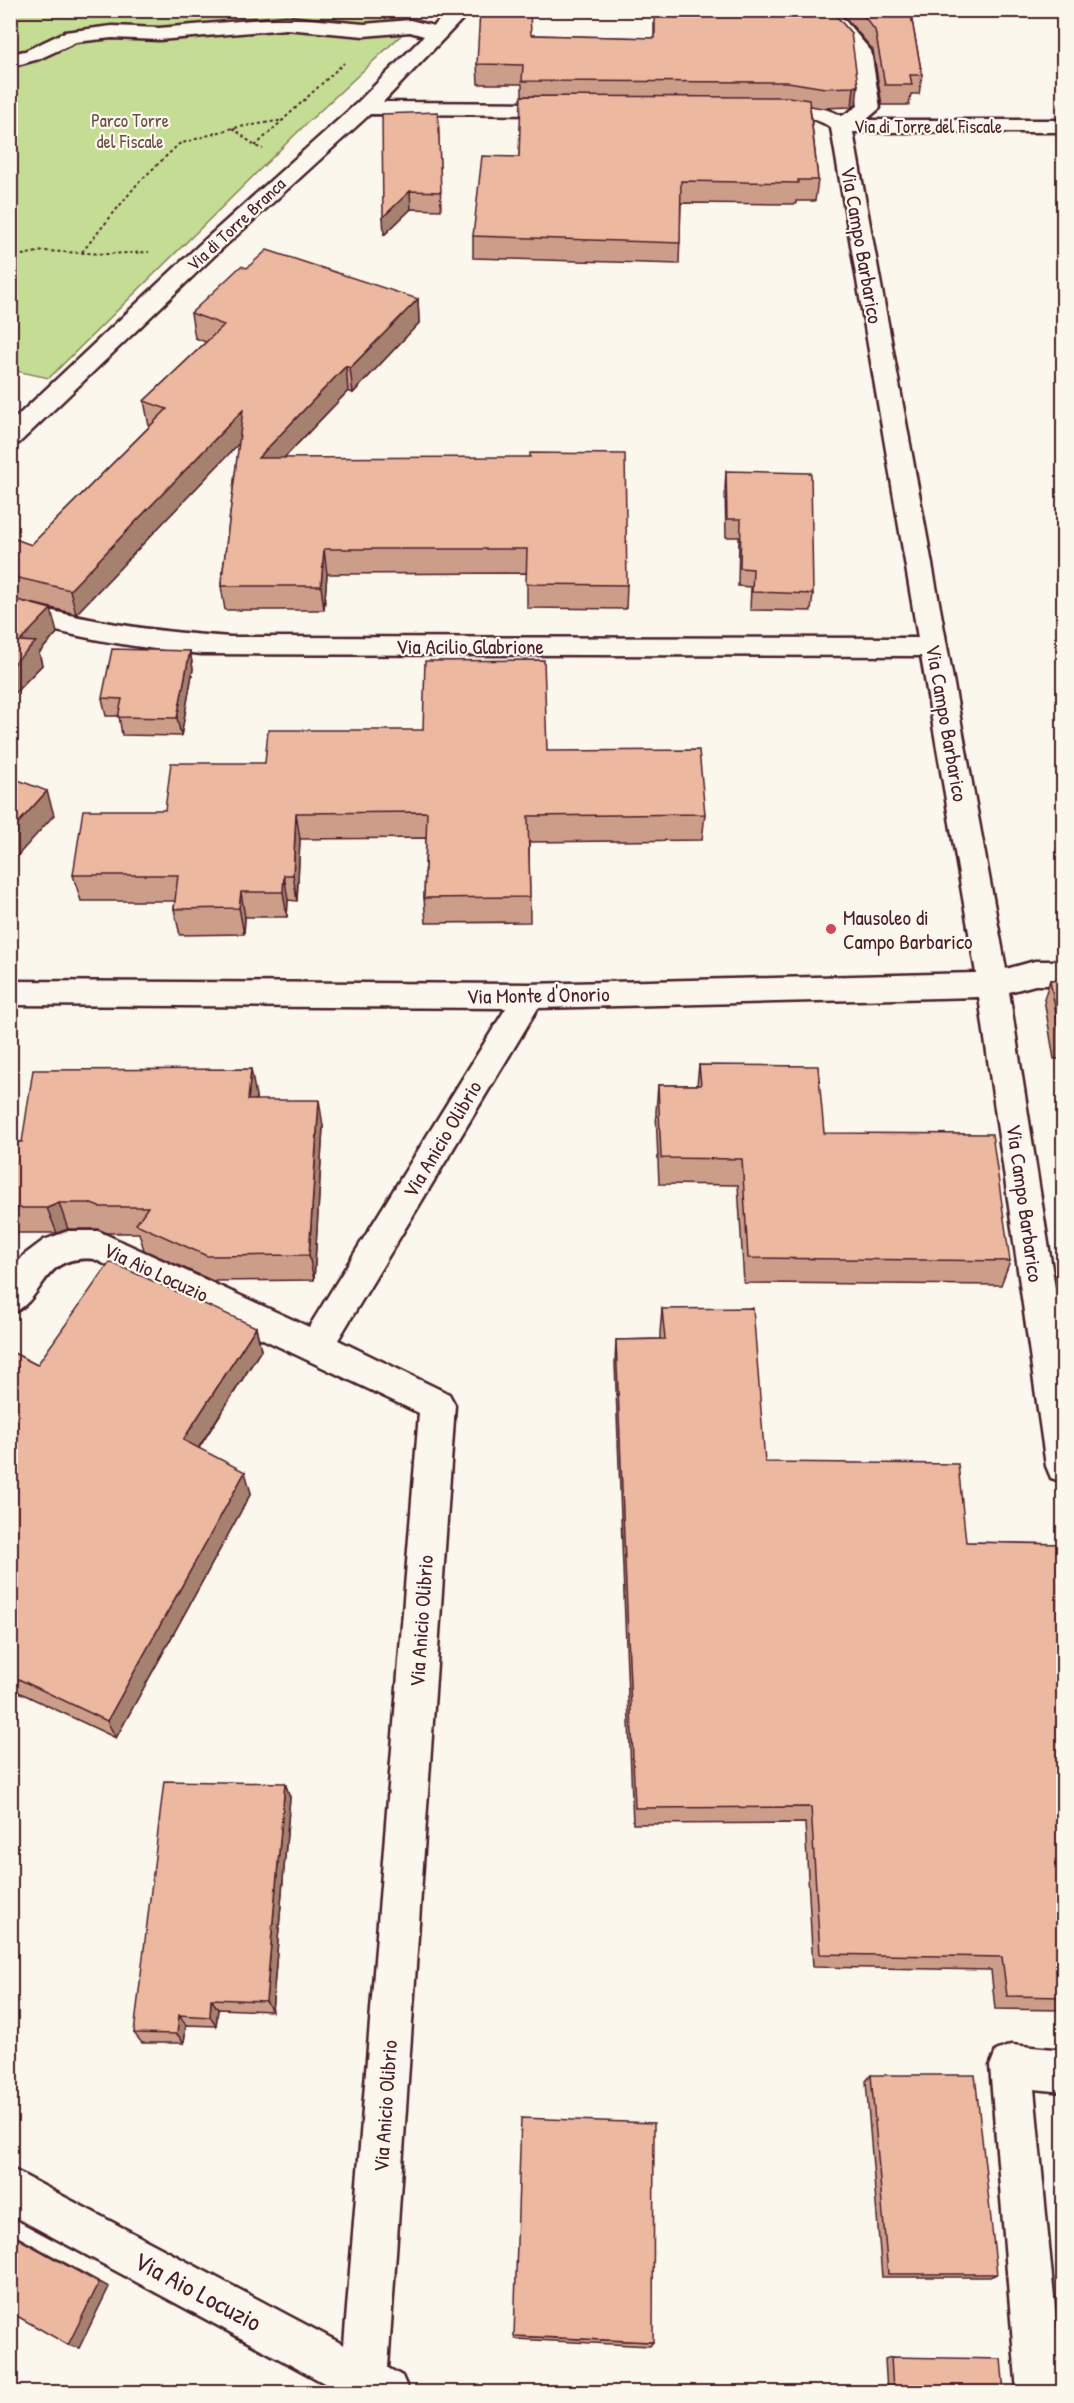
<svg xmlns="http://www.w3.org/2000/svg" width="1074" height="2403" viewBox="0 0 1074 2403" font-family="'Patrick Hand',sans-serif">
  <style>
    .green { fill: #c4dc93; stroke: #877e5f; stroke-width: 1.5 }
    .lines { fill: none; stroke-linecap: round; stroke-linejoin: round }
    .minor-casing { stroke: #4a1f2b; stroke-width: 5 }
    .path { stroke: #4a1f2b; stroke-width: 2; stroke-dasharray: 3 3; stroke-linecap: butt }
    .minor { fill: #fbf7ec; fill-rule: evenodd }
    .wall { fill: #cc9e8a; stroke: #4a1f2b; stroke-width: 1.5 }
    .shaded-wall { fill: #a68170; stroke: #4a1f2b; stroke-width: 1.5 }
    .building { fill: #edb8a0; stroke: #4a1f2b; stroke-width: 1.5 }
    .poi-dot { fill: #d1495b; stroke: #fbf7ec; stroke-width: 2 }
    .labels { text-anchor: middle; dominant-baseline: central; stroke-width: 4.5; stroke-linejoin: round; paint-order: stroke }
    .far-park-label { font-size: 18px; fill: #684e45; stroke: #fbf7ec }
    .far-street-label { font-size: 18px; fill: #4a1f2b; stroke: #fbf7ec }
    .street-label { font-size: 21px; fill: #4a1f2b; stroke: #fbf7ec }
    .poi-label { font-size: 21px; fill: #4a1f2b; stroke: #fbf7ec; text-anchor: start }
    .near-street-label { font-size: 26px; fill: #4a1f2b; stroke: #fbf7ec }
  </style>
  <rect width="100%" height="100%" fill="#fbf7ec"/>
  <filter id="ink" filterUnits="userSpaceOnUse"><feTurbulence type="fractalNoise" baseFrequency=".0167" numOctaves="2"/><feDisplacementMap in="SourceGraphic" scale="12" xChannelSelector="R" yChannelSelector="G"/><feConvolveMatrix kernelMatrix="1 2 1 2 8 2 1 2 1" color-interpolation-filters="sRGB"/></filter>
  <g filter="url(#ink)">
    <path class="green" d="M11,11H427L307,123L49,378L11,370Z"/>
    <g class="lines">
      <g class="minor-casing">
        <path id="minor" d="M449,10H471L383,102L564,103L572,104L575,109L572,114L564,115L370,114L215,255L19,443L10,445V423L199,245L357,103L424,36L410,32L364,36L286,29L159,40L112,38L76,42L39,59L10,67V54L25,51L65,32L112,26L159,28L286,17L364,24L410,20L434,26Z
          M815,10H836L871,51L880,108L866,120H1064V132H853L1006,969L1035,961H1064V985H1035L1009,992L1064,1346V1482L1051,1478L1046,1466L979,997L538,1008L338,1340L449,1394L455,1405L388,2368L402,2376L409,2392H341L10,2214V2168L344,2345L419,1413L94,1259C39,1254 47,1300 10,1314V1272L24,1255L44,1240L68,1231H98L309,1327L506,1008L10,1005V981L529,984L976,973L921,656L202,654C137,648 73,638 10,618V600C86,621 152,632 231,637L918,638L831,128C809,111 783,121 758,115L755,110L758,105C784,99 818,104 842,116L858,106L851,52Z
          M1011,2045L1064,2050V2092L1034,2089L1063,2392H1017L990,2066L996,2051Z"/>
      </g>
      <path class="path" d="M233,128L255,146L263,149
        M255,146L344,63
        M82,252L138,183L179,144L233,128L284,120
        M10,257L44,251L106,254L149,252"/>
      <use href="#minor" class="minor"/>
    </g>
    <path class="wall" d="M654,10H831L851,33L856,105L852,107L822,108L810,106L818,180L815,201H796V204L681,203L679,264L473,258V236L519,157L522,96V84H478L477,64L531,35L654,38Z
      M839,10H910L922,75L919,94H911L909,105H882L873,50Z
      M438,112L441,210L411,209L384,235Z
      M247,268L418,299L419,323L353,393L348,391L284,458L627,585L626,609L527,608V573L327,574L324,610H225L221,586L239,443L76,614L27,602L57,633L39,653L42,665L10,698V537L31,545L150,426H149L144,401L206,342L195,338L191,313Z
      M726,471L813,594L811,611L750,610L751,587L738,586L739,537H726L725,489Z
      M190,651L193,669L181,736L122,735L119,716H106L102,698Z
      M547,751L705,814L702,840L529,842L530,922L426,923L424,898L426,838L300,839L297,901L288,900L287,917H245L244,934L180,935L174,909L175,901H81L73,875L165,810L265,763Z
      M1050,980H1064V1059H1054L1044,999Z
      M699,1065L824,1133L1010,1261L1001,1285L744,1283L738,1185L659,1184L656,1112L658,1085H697Z
      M256,1096V1100L323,1126L314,1280L213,1281L144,1250L139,1233H107L98,1229H68L57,1233H10V1142H22Z
      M662,1309L765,1462L966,1542L1064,1544V2010L995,2009L991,1970L813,1967L805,1823L633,1824L615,1363L616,1340L660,1339V1333Z
      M256,1327L261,1350L199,1448L251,1493L116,1738L10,1688V1351L37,1365Z
      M285,1783L290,1797L272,2011L218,2009L216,2026L186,2025L184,2043H142L134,2033Z
      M871,2075L997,2274L990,2277H882L866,2081Z
      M514,2336L653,2342L650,2346L515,2339Z
      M891,2357L1004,2392H887L885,2359Z"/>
    <path class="shaded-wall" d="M858,85L856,105L852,107L854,87Z
      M410,191L411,209L384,235L383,217Z
      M418,299L419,323L353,393L350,368Z
      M346,366L348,391L261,482L258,458Z
      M243,410L247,435L76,614L70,590Z
      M324,549L327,574L324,610L321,586Z
      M51,609L57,633L39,653L42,665L10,698V667L20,641Z
      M190,651L193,669L181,736L177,718Z
      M47,791L54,815L10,864V832Z
      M296,813L300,839L297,901L293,875Z
      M284,875L288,900L287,917L283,892Z
      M241,892L245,917L244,934L239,908Z
      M251,1069L256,1096L253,1127L248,1100Z
      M319,1100L323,1126L314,1280L309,1255Z
      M59,1203L68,1229L57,1233L47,1208Z
      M256,1327L261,1350L190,1461L183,1440Z
      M245,1472L251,1493L116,1738L107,1721Z
      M285,1783L290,1797L272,2011L266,2001Z
      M211,1999L218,2009L216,2026L210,2017Z
      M179,2015L186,2025L184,2043L177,2034Z
      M10,2233L109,2287L79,2348L68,2345Z"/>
    <path class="building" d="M480,10H530L531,35L655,38V10H831L851,33L858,85L854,87L825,88L788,82L522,81L523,65L477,64Z
      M859,10H910L922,75H910L912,85H885L875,30Z
      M521,96L788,97L809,100L818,180H798V183L681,181L680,243L473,236L482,156L519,157Z
      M438,112L441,192L410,191L383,217L382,114Z
      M267,250L418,299L350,368L346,366L258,458L530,457V453L625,454L627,585L526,584L527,549H324L321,586H221L243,410L70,590L10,576V537L31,545L167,409L144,401L224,325L191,313L241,266L247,268Z
      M726,471L811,473L813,594L752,592L753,569L740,568L741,519H727Z
      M10,598L51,609L20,641L36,642L10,667Z
      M112,649L190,651L177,718L118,717L122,699L102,698Z
      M544,660L547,751L699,750L705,814L528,816L530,897L424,898L427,812L296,813L293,875H284L283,892H241L239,908L174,909L178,875H73L83,810H165L171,763H265L268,730H423L425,661Z
      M10,777L47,791L10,832Z
      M1050,980H1064V1040H1061Z
      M699,1065L818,1066L824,1133L992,1134L1010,1261L748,1258L742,1159L661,1158L658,1085H701Z
      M251,1069L248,1100H319L309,1255L207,1256L136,1224L148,1207H99L89,1203H59L47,1208H10V1142H22L33,1070Z
      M110,1262L256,1327L183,1440L245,1472L107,1721L10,1675V1351L37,1365Z
      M753,1308L765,1462L958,1464L966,1542L1064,1544V1997L1007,1996L1002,1957L820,1954L811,1807L635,1808L616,1340L665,1339L662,1309Z
      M164,1781L285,1783L266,2001L211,1999L210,2017L179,2015L177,2034L134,2033Z
      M871,2075H975L997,2274H888Z
      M521,2118L654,2123L653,2342L514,2336Z
      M10,2234L99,2283L68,2345L10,2312Z
      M891,2357L1001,2359L1004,2392H893Z"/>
  </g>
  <circle class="poi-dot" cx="831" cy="929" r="6"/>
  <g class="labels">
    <g class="far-park-label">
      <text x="130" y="120">Parco Torre<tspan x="130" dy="21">del Fiscale</tspan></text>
    </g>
    <g class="far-street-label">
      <text x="928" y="126">Via di Torre del Fiscale</text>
      <text transform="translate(236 224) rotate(-43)">Via di Torre Branca</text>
    </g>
    <g class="street-label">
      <text transform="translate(862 245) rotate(80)">Via Campo Barbarico</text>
      <text x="470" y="646">Via Acilio Glabrione</text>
      <text transform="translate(947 723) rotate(80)">Via Campo Barbarico</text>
      <text transform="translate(538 995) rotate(-1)">Via Monte d'Onorio</text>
      <text transform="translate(442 1139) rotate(-59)">Via Anicio Olibrio</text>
      <text transform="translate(1025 1203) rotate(82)">Via Campo Barbarico</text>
      <text transform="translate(156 1272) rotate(25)">Via Aio Locuzio</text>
      <text transform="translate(421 1621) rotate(-86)">Via Anicio Olibrio</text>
      <text transform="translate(385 2106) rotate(-86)">Via Anicio Olibrio</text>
    </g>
    <g class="poi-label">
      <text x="843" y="917">Mausoleo di<tspan x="843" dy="24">Campo Barbarico</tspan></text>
    </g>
    <g class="near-street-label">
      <text transform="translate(198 2291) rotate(28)">Via Aio Locuzio</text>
    </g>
  </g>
  <rect width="1074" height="2403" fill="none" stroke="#fbf7ec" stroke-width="36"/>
  <rect x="18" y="18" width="1038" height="2367" fill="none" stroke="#4a1f2b" stroke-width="2" filter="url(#ink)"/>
</svg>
